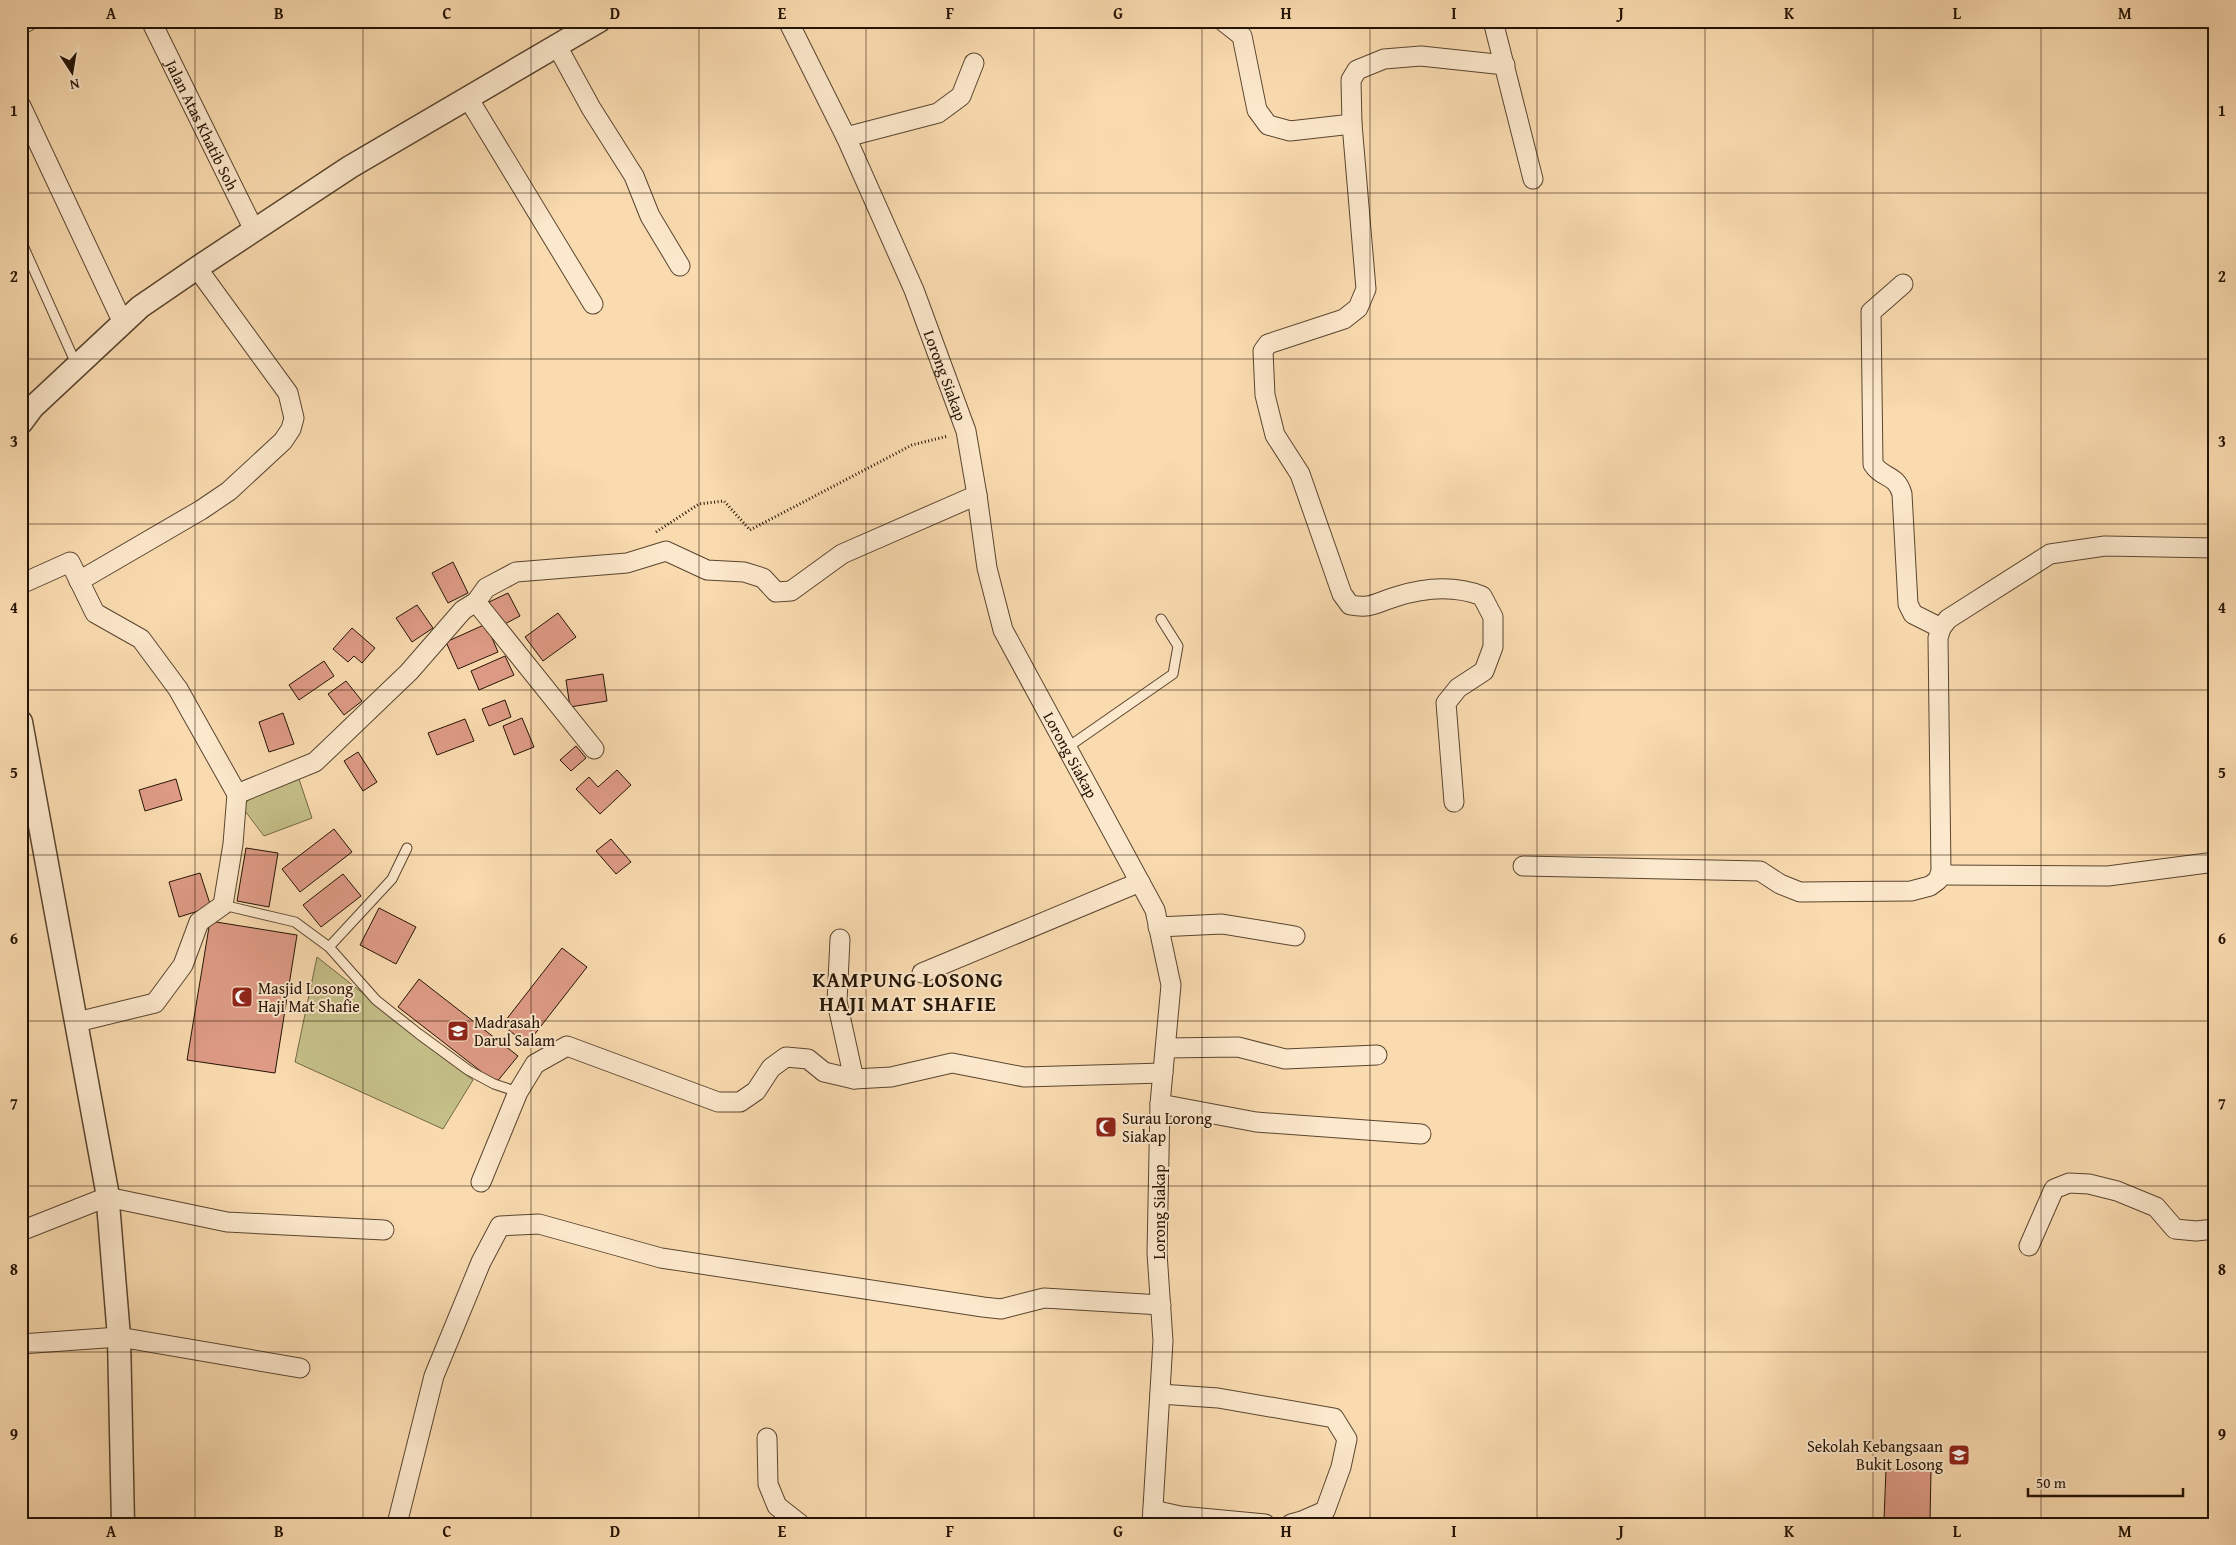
<svg xmlns="http://www.w3.org/2000/svg" width="2236" height="1545" viewBox="0 0 2236 1545" font-family="'Gentium Book Plus',serif">
  <style>
    .green { fill: #c4be87; stroke: #746846 }
    .building { fill: #df9b86; stroke: #241304 }
    .lines { fill: none; stroke-linecap: round; stroke-linejoin: round }
    .service-casing { stroke: #5a452f; stroke-width: 11 }
    .minor-casing { stroke: #5a452f; stroke-width: 21 }
    .tertiary-casing { stroke: #5a452f; stroke-width: 25 }
    .path { stroke: #241304; stroke-width: 3; stroke-dasharray: 1 2.5; stroke-linecap: butt }
    .service { stroke: #fce8cc; stroke-width: 9 }
    .minor { stroke: #fce8cc; stroke-width: 19 }
    .tertiary { stroke: #fce8cc; stroke-width: 22 }
    .grid { fill: none; stroke: #241304; stroke-width: 1; stroke-opacity: 0.55 }
    .labels { text-anchor: middle; dominant-baseline: central; stroke-width: 4; stroke-linejoin: round; paint-order: stroke }
    .street-label { font-size: 16px; fill: #241304; stroke: #fce8cc }
    .poi-label { font-size: 16px; fill: #241304; stroke: #fce8cc; text-anchor: start }
    .district-label { font-size: 21px; font-weight: bold; letter-spacing: 1px; fill: #241304; stroke: #fce8cc }
    .neatline { fill: none; stroke: #241304; stroke-width: 2 }
    .grid-label { font-size: 16px; text-anchor: middle; font-weight: bold; fill: #241304 }
  </style>
  <rect width="100%" height="100%" fill="#fadbb0"/>
  <filter id="stains"><feTurbulence type="fractalNoise" baseFrequency=".004" numOctaves="4"/><feColorMatrix values="0 0 0 0 .2 0 0 0 0 .09 0 0 0 0 .02 0 0 0 .5 -.17"/></filter>
  <radialGradient id="worn" r=".72"><stop offset=".6" stop-color="#630" stop-opacity="0"/><stop offset="1" stop-color="#630" stop-opacity=".3"/></radialGradient>
  <path class="green" d="M298,776L312,818L264,836L242,807L256,792Z
    M317,957L473,1080L443,1129L295,1062Z"/>
  <path class="building" d="M453,562L468,593L448,603L432,573Z
    M508,593L520,616L501,626L489,602Z
    M417,605L433,628L412,642L396,618Z
    M558,613L576,637L543,661L525,637Z
    M486,624L498,652L458,669L446,642Z
    M352,628L375,648L362,663L354,656L348,662L333,649Z
    M505,656L514,675L479,690L471,671Z
    M324,661L334,676L299,700L289,685Z
    M603,674L607,701L570,707L566,680Z
    M346,681L362,701L344,715L328,694Z
    M505,700L511,717L489,726L482,709Z
    M283,713L294,744L269,752L259,722Z
    M522,718L534,747L514,755L503,726Z
    M465,719L474,741L437,755L428,733Z
    M576,746L586,758L571,771L560,760Z
    M358,752L377,782L363,791L344,761Z
    M617,770L631,785L600,814L576,789L589,777L598,787Z
    M176,779L182,800L145,811L139,790Z
    M334,829L352,852L300,892L282,869Z
    M611,839L631,862L616,874L596,851Z
    M246,848L278,853L269,907L237,901Z
    M200,873L211,907L179,917L169,882Z
    M343,874L361,896L321,927L303,905Z
    M379,908L416,927L396,964L360,945Z
    M210,921L297,935L275,1073L187,1060Z
    M562,948L587,967L527,1044L502,1025Z
    M419,979L518,1056L496,1083L398,1007Z
    M1886,1469L1931,1470L1930,1521L1948,1522V1524H1867V1520H1884Z"/>
  <g class="lines">
    <g class="service-casing">
      <path id="service" d="M21,241L77,366
        M1068,747L1173,674L1178,646L1161,619
        M223,905L295,922L329,947L376,1000L419,1034L468,1070L494,1084L518,1092
        M329,947L392,879L407,848"/>
    </g>
    <g class="minor-casing">
      <g id="minor">
        <path id="s1" d="M151,21L254,230"/>
        <path id="s2" d="M788,21L846,137L914,290L966,431L977,495L987,568L1003,630L1155,910L1171,985L1160,1104L1157,1253L1163,1341L1152,1524"/>
        <path d="M1223,21L1242,36L1257,110L1268,125L1290,131L1352,124"/>
        <path d="M1493,21L1533,179"/>
        <path d="M21,25L28,21"/>
        <path d="M557,46L591,108L634,176L650,216L680,266"/>
        <path d="M468,98L593,304"/>
        <path d="M21,106L123,323"/>
        <path d="M846,137L938,113L961,96L974,63"/>
        <path d="M1903,284L1871,312L1873,464C1882,479 1896,473 1902,494L1908,604L1913,614L1941,628"/>
        <path d="M79,581L201,510L229,491L283,441L291,429L294,418L288,393L197,268"/>
        <path d="M21,584L70,562L95,613L141,639L178,689L237,794L233,844L223,905L199,922L183,965L155,1003L77,1022"/>
        <path d="M476,602L486,588L516,572L627,563L666,551L707,570L744,572L763,578L776,592L791,591L842,554L977,495"/>
        <path d="M237,794L315,762L409,672L463,610L476,602L594,749"/>
        <path d="M1454,802L1446,703L1458,688L1484,671L1493,647V617L1482,596C1454,585 1423,588 1395,597C1375,603 1372,609 1350,605L1342,594L1300,474L1275,435L1265,395L1263,351L1268,344L1344,319L1358,308L1366,289L1352,124L1351,80L1357,70L1384,59L1421,56L1505,65"/>
        <path d="M1523,866L1760,871L1780,884L1800,892L1911,891L1930,886L1938,880L1941,871L1938,638L1941,628L1948,619L2050,554L2105,546L2215,548"/>
        <path d="M1940,875L2108,876L2215,862"/>
        <path d="M1158,927L1222,924L1295,936"/>
        <path d="M840,939L837,1002L854,1079"/>
        <path d="M922,973L1140,882"/>
        <path d="M1166,1048L1238,1047L1285,1059L1377,1055"/>
        <path d="M1160,1104L1256,1122L1421,1134"/>
        <path d="M481,1182L518,1092L535,1064L567,1046L718,1102H740L756,1091L771,1068L786,1057L808,1059L824,1072L854,1079L891,1077L952,1063L1024,1077L1163,1073"/>
        <path d="M21,1231L107,1197L227,1222L384,1230"/>
        <path d="M2029,1246L2054,1189L2069,1183L2089,1184L2117,1191L2156,1207L2175,1229L2196,1231L2215,1229"/>
        <path d="M21,1344L119,1337L300,1368"/>
        <path d="M1160,1394L1218,1398L1334,1418L1347,1439L1341,1467L1325,1511L1302,1521L1291,1524"/>
        <path d="M767,1438L768,1484L777,1506L800,1524"/>
        <path d="M1153,1510L1180,1516L1265,1524"/>
        <path d="M397,1524L434,1376L481,1262L500,1226L539,1224L661,1258L983,1307L1001,1309L1044,1298L1161,1305"/>
      </g>
    </g>
    <g class="tertiary-casing">
      <path id="tertiary" d="M21,423L33,407L140,307L197,268L350,167L599,21
        M21,722L107,1191L119,1337L123,1524"/>
    </g>
    <path class="path" d="M656,532L699,504L724,501L750,530L912,445L948,436"/>
    <use href="#service" class="service"/>
    <use href="#minor" class="minor"/>
    <use href="#tertiary" class="tertiary"/>
  </g>
  <path class="grid" d="M195,21V1524M363,21V1524M531,21V1524M699,21V1524M866,21V1524M1034,21V1524M1202,21V1524M1370,21V1524M1537,21V1524M1705,21V1524M1873,21V1524M2041,21V1524M21,193H2215M21,359H2215M21,524H2215M21,690H2215M21,855H2215M21,1021H2215M21,1186H2215M21,1352H2215"/>
  <defs>
    <g id="mosque-square" transform="scale(1.125)"><rect x="-9" y="-9" width="18" height="18" rx="4" fill="#8f2418" stroke="#fce8cc"/><path d="M3.5-4.9A6 6 0 1 0 3.5 4.9A5 5 0 1 1 3.5-4.9Z" fill="#fff"/></g>
    <g id="school-square" transform="scale(1.125)"><rect x="-9" y="-9" width="18" height="18" rx="4" fill="#8f2418" stroke="#fce8cc"/><path d="M0-5L7-2L0 1L-7-2ZM-4 1L0 2.5L4 1V4Q0 6-4 4Z" fill="#fff"/></g>
  </defs>
  <g fill-rule="evenodd">
    <use href="#mosque-square" x="242" y="997"/>
    <use href="#school-square" x="458" y="1031"/>
    <use href="#mosque-square" x="1106" y="1127"/>
    <use href="#school-square" x="1959" y="1455"/>
  </g>
  <g class="labels">
    <g class="street-label">
      <text stroke="none"><textPath href="#s1" startOffset="116">Jalan Atas Khatib Soh</textPath></text>
      <text stroke="none"><textPath href="#s2" startOffset="388">Lorong Siakap</textPath></text>
      <text stroke="none"><textPath href="#s2" startOffset="792">Lorong Siakap</textPath></text>
      <text transform="translate(1159 1212) rotate(-90)">Lorong Siakap</text>
    </g>
    <g class="poi-label">
      <text x="258" y="988">Masjid Losong<tspan x="258" dy="18">Haji Mat Shafie</tspan></text>
      <text x="474" y="1022">Madrasah<tspan x="474" dy="18">Darul Salam</tspan></text>
      <text x="1122" y="1118">Surau Lorong<tspan x="1122" dy="18">Siakap</tspan></text>
      <text x="1943" y="1446" text-anchor="end">Sekolah Kebangsaan<tspan x="1943" dy="18">Bukit Losong</tspan></text>
    </g>
    <g class="district-label">
      <text x="908" y="979">KAMPUNG LOSONG<tspan x="908" dy="24">HAJI MAT SHAFIE</tspan></text>
    </g>
  </g>
  <rect width="2236" height="1545" fill="none" stroke="#fadbb0" stroke-width="55"/>
  <g transform="translate(72 72) rotate(168)" stroke="#fce8cc" stroke-width="4" paint-order="stroke">
  <path d="M0-4L9 19L0 12L-9 19Z" fill="#241304"/>
  <text y="-8" font-size="14" font-weight="bold" text-anchor="middle" fill="#241304">N</text>
  </g>
  <path d="M2028 1488v8h155v-8" fill="none" stroke="#241304" stroke-width="2.5"/>
  <text x="2036" y="1488" font-size="15" fill="#241304" stroke="#fce8cc" stroke-width="4" paint-order="stroke">50 m</text>
  <rect x="28" y="28" width="2180" height="1490" class="neatline"/>
  <g class="grid-label">
    <text x="111" y="19">A</text>
    <text x="279" y="19">B</text>
    <text x="447" y="19">C</text>
    <text x="615" y="19">D</text>
    <text x="782" y="19">E</text>
    <text x="950" y="19">F</text>
    <text x="1118" y="19">G</text>
    <text x="1286" y="19">H</text>
    <text x="1454" y="19">I</text>
    <text x="1621" y="19">J</text>
    <text x="1789" y="19">K</text>
    <text x="1957" y="19">L</text>
    <text x="2125" y="19">M</text>
    <text x="14" y="116">1</text>
    <text x="2222" y="116">1</text>
    <text x="14" y="282">2</text>
    <text x="2222" y="282">2</text>
    <text x="14" y="447">3</text>
    <text x="2222" y="447">3</text>
    <text x="14" y="613">4</text>
    <text x="2222" y="613">4</text>
    <text x="14" y="778">5</text>
    <text x="2222" y="778">5</text>
    <text x="14" y="944">6</text>
    <text x="2222" y="944">6</text>
    <text x="14" y="1109">7</text>
    <text x="2222" y="1109">7</text>
    <text x="14" y="1275">8</text>
    <text x="2222" y="1275">8</text>
    <text x="14" y="1440">9</text>
    <text x="2222" y="1440">9</text>
    <text x="111" y="1537">A</text>
    <text x="279" y="1537">B</text>
    <text x="447" y="1537">C</text>
    <text x="615" y="1537">D</text>
    <text x="782" y="1537">E</text>
    <text x="950" y="1537">F</text>
    <text x="1118" y="1537">G</text>
    <text x="1286" y="1537">H</text>
    <text x="1454" y="1537">I</text>
    <text x="1621" y="1537">J</text>
    <text x="1789" y="1537">K</text>
    <text x="1957" y="1537">L</text>
    <text x="2125" y="1537">M</text>
  </g>
  <rect width="100%" height="100%" filter="url(#stains)"/>
  <rect width="100%" height="100%" fill="url(#worn)"/>
</svg>
